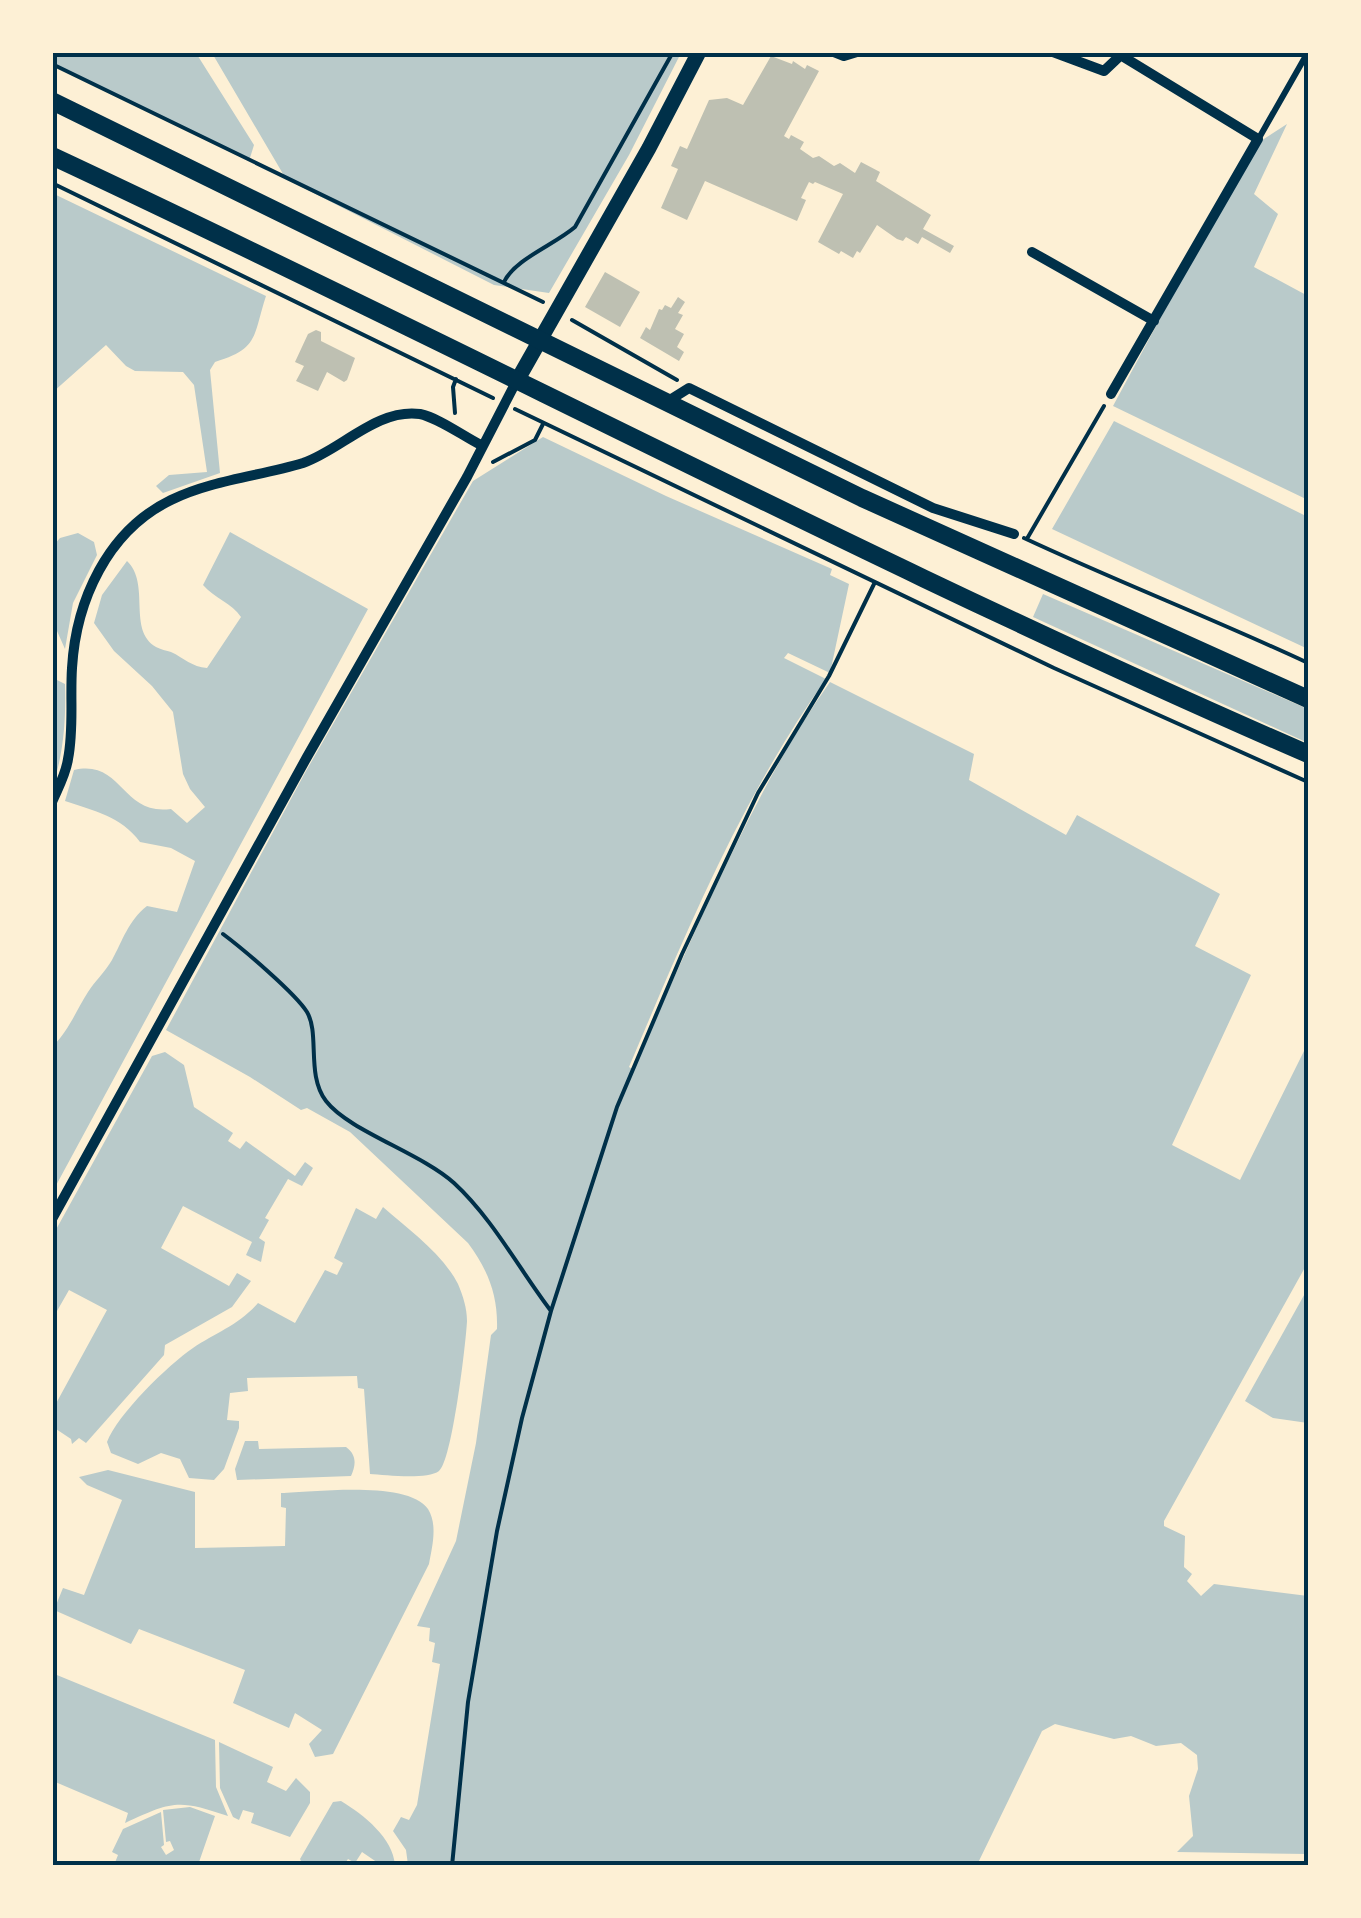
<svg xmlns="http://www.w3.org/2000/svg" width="1361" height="1918" viewBox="0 0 1361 1918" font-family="'Varela Round',sans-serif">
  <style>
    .green { fill: #b9caca }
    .building { fill: #bec0b2 }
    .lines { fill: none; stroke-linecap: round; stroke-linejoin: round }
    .path { stroke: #003049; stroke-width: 4 }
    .service { stroke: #003049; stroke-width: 6 }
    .minor { stroke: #003049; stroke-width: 10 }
    .tertiary { stroke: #003049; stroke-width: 15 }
    .primary { stroke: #003049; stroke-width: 18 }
    .neatline { fill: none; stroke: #003049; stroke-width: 4 }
  </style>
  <rect width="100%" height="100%" fill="#fdf0d5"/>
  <path class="green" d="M52,53H196L254,145L249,161L53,65Z
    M212,53H681L629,155L549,293L494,285L286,179Z
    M1287,124L1254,194L1278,214L1254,267L1308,296V500L1113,406L1253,146Z
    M52,193L266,296C253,336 259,349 215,362L210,370L220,473L163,493L156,486L169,475L207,472L194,385L183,372L135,371L126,366L106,345L53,392Z
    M1114,421L1308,517V649L1052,529Z
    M543,437L666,496L832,569L830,575L849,584L830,673L788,653L784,658L826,679C742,796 685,935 629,1067L634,1070C655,1018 679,967 702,916C740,835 778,755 830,682L974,754L969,780L1066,835L1077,815L1220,894L1195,946L1251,975L1172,1145L1240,1180L1304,1051L1308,1054V1262L1164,1521V1526L1185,1536L1184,1567L1192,1574L1187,1581L1201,1596L1214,1584L1308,1596V1854L1177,1852L1193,1836L1189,1796L1198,1769L1197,1755L1181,1743L1156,1746L1131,1736L1114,1739L1055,1724L1042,1731L977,1865H408L406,1850L393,1831L401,1817L409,1820L417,1805L440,1664L432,1662L435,1643L429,1641L430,1628L417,1626L456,1541L476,1443L491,1335L497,1329C498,1295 488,1270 468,1243L350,1132L307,1108L301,1110L250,1077L166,1030L306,771L473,481Z
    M230,532L368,609L53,1191V1046C69,1030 76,1011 88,992C95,981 105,972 112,960C123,940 128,921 147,906L177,912L195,861L171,848L140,842C121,816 94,811 65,801L74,770C123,759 121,816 171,809L187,823L205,807L190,789L183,774L173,712L152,686L114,651L94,623L102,595L127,561C151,584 127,630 156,647C160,649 167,651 171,652C184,658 192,667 207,668L241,617C232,603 214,598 203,585Z
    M78,533L94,542L97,555L73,603L65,649L53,622V546L60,538Z
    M1043,594L1308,709V743L1033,617Z
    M53,678L65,684C66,718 64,752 53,785Z
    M165,1052L184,1065L194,1107L233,1133L228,1141L240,1149L246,1141L295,1176L305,1162L313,1168L302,1186L288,1179L265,1218L269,1220L259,1238L265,1242L261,1262L246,1255L252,1242L183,1206L161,1248L229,1286L237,1273L251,1281L232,1307L165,1345L164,1355L86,1443L79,1438L72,1444L71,1439L53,1427V1409L107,1310L69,1290L53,1318V1235L152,1056Z
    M383,1207C409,1230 442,1253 458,1284C463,1296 467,1308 467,1321C466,1343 452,1462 439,1471C427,1480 385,1475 370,1474L364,1389L358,1388L357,1376L247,1378L248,1391L230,1393L227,1420L239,1421V1428L224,1469L214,1480L189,1478L180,1459L161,1453L138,1464L111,1453L107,1442C117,1415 168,1365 193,1348C215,1333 239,1325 258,1303L295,1323L325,1270L337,1275L343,1263L334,1258L356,1208L376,1219Z
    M1308,1288V1423L1273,1418L1245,1401Z
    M245,1441H258L259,1449L346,1447C357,1455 356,1465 351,1476L237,1480L235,1469Z
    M108,1470L195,1492V1548L285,1546L286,1508L281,1507V1493C315,1492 408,1480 428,1509C438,1525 432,1547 429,1564L333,1754L315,1757L309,1744L322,1730L295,1713L289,1728L233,1703L245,1670L139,1629L131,1644L54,1610L63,1588L84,1595L122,1500L87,1485L79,1477Z
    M52,1673L215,1740L216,1787L228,1816C178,1799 172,1801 125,1823L128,1813L53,1781Z
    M219,1742L273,1767L267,1782L286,1791L296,1778L310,1792V1803L290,1837L251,1823L254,1813L243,1810L239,1820L233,1817L220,1788Z
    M341,1801C364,1815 393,1838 395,1865H381L362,1852L355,1863L348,1859L344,1865H303L300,1859L333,1802Z
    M190,1807L215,1816L198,1865H114L118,1855L112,1852L123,1829L161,1812L164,1845L161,1847L166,1855L174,1850L170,1841L166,1842L163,1810Z"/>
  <path class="building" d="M771,56L792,64L793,61L805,69L807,65L819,71L784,136L789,139L791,135L804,142L800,149L813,158L819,156L834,166L840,163L855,173L861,162L880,172L876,181L931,215L923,229L954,246L950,253L922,237L918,244L906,237L903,241L897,239L877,225L860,253L857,251L853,258L841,251L839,254L818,242L843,194L815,182L813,184L809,182L801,198L806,200L797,221L705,181L687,220L661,208L678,169L671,166L680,146L687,149L709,100L727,98L743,105Z
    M605,272L640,292L620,327L585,307Z
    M678,297L685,302L678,313L683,315L675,329L684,334L677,347L684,352L679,361L640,338L646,327L650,330L659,309L662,310L665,305L671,308Z
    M316,330L321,332V341L355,358L347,380L344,382L327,372L318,391L296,381L304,366L295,362L308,334Z"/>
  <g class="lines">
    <path class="path" d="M52,64L543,302
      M52,183L493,398
      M504,282C515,259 554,245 575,227L673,52
      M572,320L677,380
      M515,409L1054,668L1308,782
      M455,413L453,387L456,379
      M493,462L535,440L543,424
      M1028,537L1104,406
      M1024,538C1118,582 1214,619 1308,663
      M223,934C243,949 295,993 307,1012C320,1034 306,1075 326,1101C349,1131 421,1153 454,1183C493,1219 519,1269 551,1311
      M452,1866L468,1702L497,1531L522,1418L551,1311L617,1107L682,954L758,793L829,676L875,582"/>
    <path class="service" d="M1259,138L1308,52"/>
    <path class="minor" d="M834,52L844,56L857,52
      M1053,52L1104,71L1123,53
      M1032,252L1154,321
      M1111,394L1258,139L1122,56
      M665,403L689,388L933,508L1014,534
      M52,802C58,788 66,774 68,759C74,729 70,699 72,668C76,601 107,531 171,500C212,480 260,476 303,463C341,450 377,408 420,414C439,418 463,436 481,445
      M52,1219L307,757L467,477L517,380"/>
    <path class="tertiary" d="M518,379L649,148L699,52"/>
    <path class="primary" d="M52,101L862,498L1308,699
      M52,156C472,352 883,570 1308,754"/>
  </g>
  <rect width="1361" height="1918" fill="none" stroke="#fdf0d5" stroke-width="110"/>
  <rect x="55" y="55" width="1251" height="1808" class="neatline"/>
</svg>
